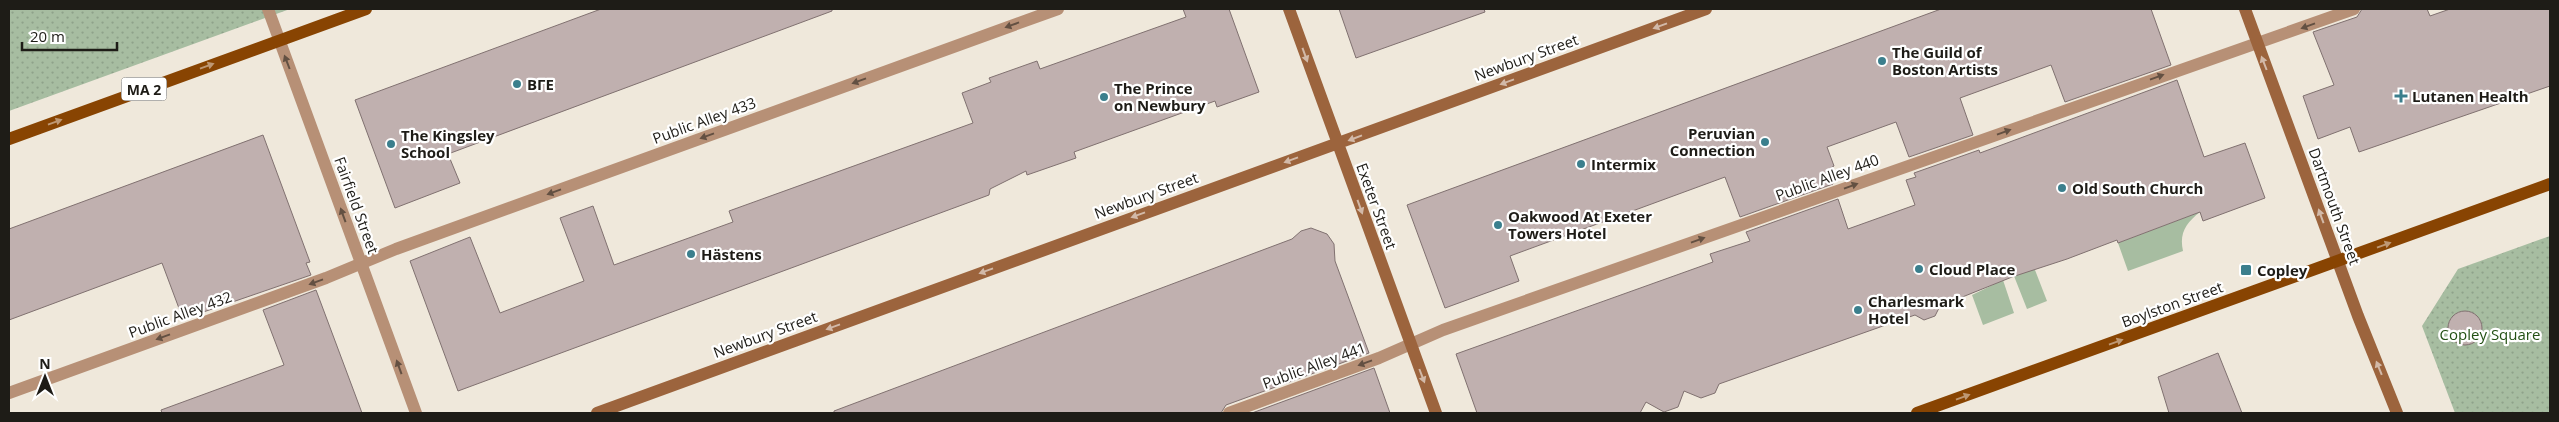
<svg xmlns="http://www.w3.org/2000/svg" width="2559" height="422" viewBox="0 0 2559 422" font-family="'Open Sans',sans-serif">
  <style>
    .grass { fill: url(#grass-dots) }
    .garden { fill: #a7bda1 }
    .building { fill: #c0b0af; stroke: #807170 }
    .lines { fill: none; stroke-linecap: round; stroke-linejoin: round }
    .service { stroke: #b79076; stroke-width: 12 }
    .minor { stroke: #b79076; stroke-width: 12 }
    .secondary { stroke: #9c643d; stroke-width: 12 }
    .primary { stroke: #884402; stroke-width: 12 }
    .oneway { fill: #635042 }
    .oneway2 { fill: #d2b9a8 }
    .oneway3 { fill: #be9874 }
    .poi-dot { fill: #3b7f8d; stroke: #fff; stroke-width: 2 }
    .labels { text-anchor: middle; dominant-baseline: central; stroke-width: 4.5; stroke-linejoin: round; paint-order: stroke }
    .shield { fill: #fff; stroke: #62605d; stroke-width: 1 }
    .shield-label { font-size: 14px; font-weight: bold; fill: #1e1c17 }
    .poi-label { font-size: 15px; font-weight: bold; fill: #1e1c17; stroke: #fff; text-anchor: start }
    .street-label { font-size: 15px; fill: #1e1c17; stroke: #fff }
    .park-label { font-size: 15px; fill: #225013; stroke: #fff }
  </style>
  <defs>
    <pattern id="grass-dots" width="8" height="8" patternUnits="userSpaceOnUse" patternTransform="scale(1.25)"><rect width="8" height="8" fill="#a7bda1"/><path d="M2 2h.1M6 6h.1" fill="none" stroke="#8fa28a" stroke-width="1.8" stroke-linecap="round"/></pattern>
  </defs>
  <rect width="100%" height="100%" fill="#efe8db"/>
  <path class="grass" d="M9,9H290L9,111Z
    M2550,236V413H2455L2422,326L2458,269Z"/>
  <path class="garden" d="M2200,212C2186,223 2179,233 2183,251L2128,271L2118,243Z
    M2032,269L2035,270L2047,301L2027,309L2014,276Z
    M2003,280L2014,313L1983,325L1972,295Z"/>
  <path class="building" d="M601,9H832V11L448,154L460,183L395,208L355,100Z
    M1183,9H1229L1259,92L1217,107L1215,101L1074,152L1076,158L1027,175L1026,171L990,189L989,195L458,391L410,261L470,237L500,313L584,281L560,218L593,206L614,265L733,222L729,211L973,123L962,93L991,82L989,78L1037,61L1040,69L1186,17Z
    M1339,9H1484L1485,12L1356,58Z
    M1941,9H2151L2171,65L2065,102L2051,65L1960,98L1973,135L1909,157L1896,122L1827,147L1834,166L1829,169L1833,184L1740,217L1725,177L1510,256L1519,281L1445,308L1407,205Z
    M2362,9H2427L2430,16L2450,9H2550V86L2359,152L2350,127L2318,139L2303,96L2334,85L2313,32L2357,17Z
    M2177,80L2204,157L2245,143L2265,198L2203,221L2200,212L2118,243L2117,240L2067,259L2012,277L1940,306L1935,316L1924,320L1915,315L1883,326L1719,384L1715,393L1701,398L1684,391L1678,407L1664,412L1646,402L1640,413H1477L1456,354L1713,262L1710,254L1750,241L1746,232L1838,199L1848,229L1915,205L1906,180L1916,177L1914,173L1979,150L1980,153Z
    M263,135L310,262L306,263L311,275L183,319L162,263L9,320V229Z
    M1311,228L1327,234L1334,244L1335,261L1369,353L1226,405L1221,413H834V411L1292,239L1301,231Z
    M316,290L362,413H162L161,410L284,365L263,310Z
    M2448 328a17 17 0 1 1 34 0a17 17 0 1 1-34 0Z
    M2218,353L2242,413H2169L2158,377Z
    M1374,368L1390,413H1252Z"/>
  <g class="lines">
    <path class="service" d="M9,393L326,278L396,249L1058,9
      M1229,413L1379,358L1443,330L2354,9"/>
    <path class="minor" d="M268,9L416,413"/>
    <path class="secondary" d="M1289,9L1436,413
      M2245,9L2358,316L2397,413
      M597,413L1706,9"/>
    <path class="primary" d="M9,139L366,9
      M1917,413L2550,184"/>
  </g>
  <defs><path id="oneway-solid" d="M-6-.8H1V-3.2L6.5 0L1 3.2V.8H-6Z" transform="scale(1.25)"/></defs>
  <g class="oneway">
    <use href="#oneway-solid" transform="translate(1012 25) rotate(160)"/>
    <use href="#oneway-solid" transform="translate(2308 26) rotate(160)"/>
    <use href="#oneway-solid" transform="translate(287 62) rotate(-111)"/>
    <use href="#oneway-solid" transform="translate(2157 77) rotate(-20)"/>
    <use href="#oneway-solid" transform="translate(859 81) rotate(160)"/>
    <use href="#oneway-solid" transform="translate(2004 132) rotate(-20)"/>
    <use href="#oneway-solid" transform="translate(707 136) rotate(160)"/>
    <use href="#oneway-solid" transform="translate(1851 186) rotate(-20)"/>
    <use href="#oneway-solid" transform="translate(554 192) rotate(160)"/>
    <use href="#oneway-solid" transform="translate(343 215) rotate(-110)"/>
    <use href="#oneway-solid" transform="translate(1698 240) rotate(-20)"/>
    <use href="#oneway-solid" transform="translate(316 282) rotate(160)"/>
    <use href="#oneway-solid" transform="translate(163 337) rotate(160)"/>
    <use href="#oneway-solid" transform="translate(1365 363) rotate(160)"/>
    <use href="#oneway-solid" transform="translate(399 367) rotate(-110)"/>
  </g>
  <g class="oneway2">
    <use href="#oneway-solid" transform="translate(1660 26) rotate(160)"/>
    <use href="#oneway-solid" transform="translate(1305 55) rotate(70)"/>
    <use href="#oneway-solid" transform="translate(2264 63) rotate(-111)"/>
    <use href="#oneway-solid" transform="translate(1507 82) rotate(160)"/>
    <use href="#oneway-solid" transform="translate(1355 138) rotate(159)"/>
    <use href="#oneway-solid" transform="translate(1291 160) rotate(160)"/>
    <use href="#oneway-solid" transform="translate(1360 207) rotate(70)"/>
    <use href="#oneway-solid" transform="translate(1138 215) rotate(160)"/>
    <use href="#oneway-solid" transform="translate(2321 216) rotate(-110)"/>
    <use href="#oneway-solid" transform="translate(986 271) rotate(160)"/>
    <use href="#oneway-solid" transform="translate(833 327) rotate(160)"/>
    <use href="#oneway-solid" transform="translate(2379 368) rotate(-112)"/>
    <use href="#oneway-solid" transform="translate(1422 376) rotate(69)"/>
  </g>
  <g class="oneway3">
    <use href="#oneway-solid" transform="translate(207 66) rotate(-20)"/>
    <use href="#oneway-solid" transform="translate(55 122) rotate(-20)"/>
    <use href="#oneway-solid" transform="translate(2384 245) rotate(-20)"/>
    <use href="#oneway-solid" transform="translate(2116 342) rotate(-20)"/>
    <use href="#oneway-solid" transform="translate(1963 397) rotate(-20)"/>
  </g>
  <g class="poi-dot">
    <circle cx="1882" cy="61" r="5"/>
    <circle cx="517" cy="84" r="5"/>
    <path d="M2398.5 88.5h5v5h5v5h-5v5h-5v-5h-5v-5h5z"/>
    <circle cx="1104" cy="97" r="5"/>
    <circle cx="1765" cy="142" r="5"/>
    <circle cx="391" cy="144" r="5"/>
    <circle cx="1581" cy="164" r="5"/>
    <circle cx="2062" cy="188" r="5"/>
    <circle cx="1498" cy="225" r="5"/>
    <circle cx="691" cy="254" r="5"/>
    <circle cx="1919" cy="269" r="5"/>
    <rect x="2240" y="264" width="12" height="12" rx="2.5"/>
    <circle cx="1858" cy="310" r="5"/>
  </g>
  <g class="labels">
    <rect class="shield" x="121.5" y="77.5" width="45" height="23" rx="4"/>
    <g class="shield-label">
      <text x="144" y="89">MA 2</text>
    </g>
    <g class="poi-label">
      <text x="1892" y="52">The Guild of<tspan x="1892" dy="17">Boston Artists</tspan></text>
      <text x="527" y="84">ΒΓΕ</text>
      <text x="1114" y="88">The Prince<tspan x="1114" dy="17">on Newbury</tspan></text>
      <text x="2412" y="96">Lutanen Health</text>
      <text x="1755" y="133" text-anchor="end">Peruvian<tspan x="1755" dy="17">Connection</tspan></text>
      <text x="401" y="135">The Kingsley<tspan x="401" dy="17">School</tspan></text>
      <text x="1591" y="164">Intermix</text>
      <text x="2072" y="188">Old South Church</text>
      <text x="1508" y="216">Oakwood At Exeter<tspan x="1508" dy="17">Towers Hotel</tspan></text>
      <text x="701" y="254">Hästens</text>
      <text x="1929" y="269">Cloud Place</text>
      <text x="2257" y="270">Copley</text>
      <text x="1868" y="301">Charlesmark<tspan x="1868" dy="17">Hotel</tspan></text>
    </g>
    <g class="street-label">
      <text transform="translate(1526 57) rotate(-20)">Newbury Street</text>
      <text transform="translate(704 120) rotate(-20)">Public Alley 433</text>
      <text transform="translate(1827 177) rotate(-20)">Public Alley 440</text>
      <text transform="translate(1146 195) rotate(-20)">Newbury Street</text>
      <text transform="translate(357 205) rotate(70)">Fairfield Street</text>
      <text transform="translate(1377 206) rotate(70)">Exeter Street</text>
      <text transform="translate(2335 206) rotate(70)">Dartmouth Street</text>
      <text transform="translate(2172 304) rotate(-20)">Boylston Street</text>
      <text transform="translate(180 314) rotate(-20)">Public Alley 432</text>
      <text transform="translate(765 334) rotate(-20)">Newbury Street</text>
      <text transform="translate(1314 365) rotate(-20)">Public Alley 441</text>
    </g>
    <g class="park-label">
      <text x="2490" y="334">Copley Square</text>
    </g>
  </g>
  <rect width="2559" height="422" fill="none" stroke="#1e1c17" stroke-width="20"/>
  <g transform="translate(45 377)" stroke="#ffffff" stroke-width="4" paint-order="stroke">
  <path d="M0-4L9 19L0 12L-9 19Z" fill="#1e1c17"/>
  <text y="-8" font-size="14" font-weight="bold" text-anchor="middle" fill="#1e1c17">N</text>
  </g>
  <path d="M22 42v8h95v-8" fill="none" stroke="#1e1c17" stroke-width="2.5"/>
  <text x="30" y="42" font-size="15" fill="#1e1c17" stroke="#ffffff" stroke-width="4" paint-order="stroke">20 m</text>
</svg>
